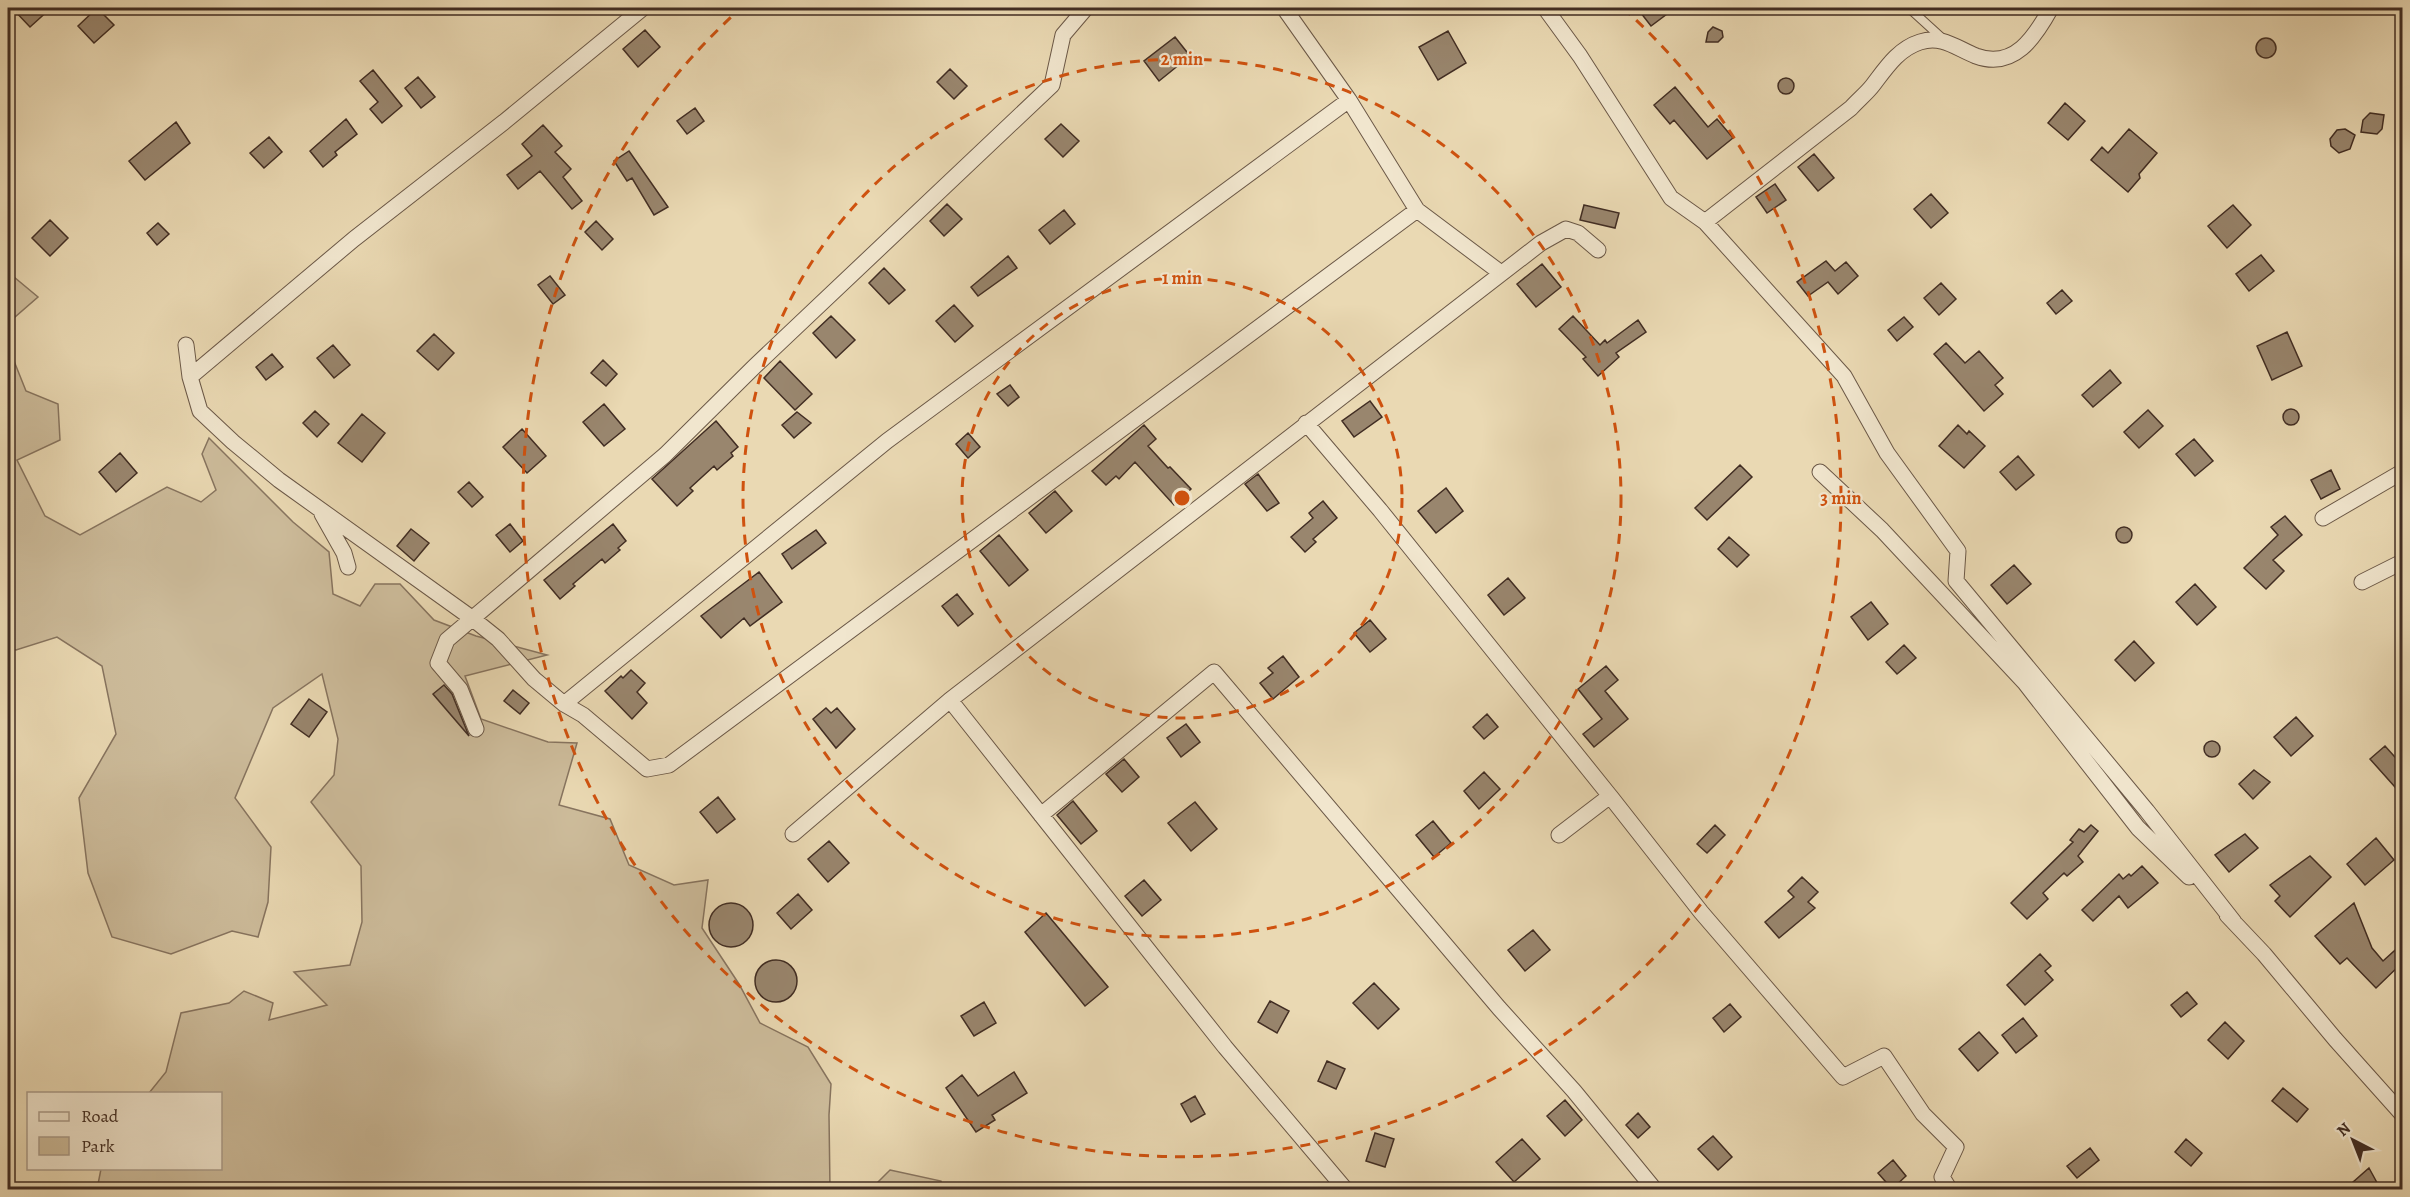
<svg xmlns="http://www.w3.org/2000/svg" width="2410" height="1197" viewBox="0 0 2410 1197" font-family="Alegreya,serif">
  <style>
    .green { fill: #cdbc9b; stroke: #87745f; stroke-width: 1.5 }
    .building { fill: #99866e; stroke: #412d23; stroke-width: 1.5 }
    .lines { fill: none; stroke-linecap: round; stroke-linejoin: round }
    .service-casing { stroke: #6b5847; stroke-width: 10 }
    .minor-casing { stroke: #6b5847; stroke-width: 17 }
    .service { stroke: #f1e6ce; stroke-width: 8 }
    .minor { stroke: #f1e6ce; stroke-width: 15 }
    .ring { fill: none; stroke: #cf520f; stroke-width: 3; stroke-dasharray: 10 8 }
    .centre { fill: #cf520f; stroke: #f1e6ce; stroke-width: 3 }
    .ring-label { font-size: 18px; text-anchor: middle; font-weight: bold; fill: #cf520f; stroke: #f1e6ce; stroke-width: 4.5; stroke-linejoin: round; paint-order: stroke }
  </style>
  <rect width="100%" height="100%" fill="#ead9b3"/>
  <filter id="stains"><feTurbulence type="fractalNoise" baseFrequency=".00333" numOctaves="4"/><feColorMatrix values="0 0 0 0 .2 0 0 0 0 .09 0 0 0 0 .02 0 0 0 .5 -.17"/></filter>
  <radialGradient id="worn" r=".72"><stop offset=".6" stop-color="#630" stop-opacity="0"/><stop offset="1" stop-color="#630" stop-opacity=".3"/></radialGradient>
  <path class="green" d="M8,272L38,297L8,323Z
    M8,346L26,391L58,404L60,440L17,460L45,516L80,535L167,487L201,502L216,490L202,454L209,438L293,522L329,552L333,594L360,606L375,584H400L434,620L476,636L547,655L465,676L481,719L548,742L577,743L559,805L610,819L629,865L674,885L708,880L702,928L739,984L760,1023L808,1047L831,1084L829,1115L830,1189H97L101,1169L220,1168V1094L149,1093L166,1072L181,1013L229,1003L244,991L273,1003L269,1020L327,1005L294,972L350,965L362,922L361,866L311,802L334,775L338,739L322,674L273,708L235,798L271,847L268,902L258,937L232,931L171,954L112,937L88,873L79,798L116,734L102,666L57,637L16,650L8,648Z
    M890,1170L941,1181L942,1189H871Z"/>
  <path class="building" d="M12,8H51L30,27Z
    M97,8L114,25L94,43L78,26Z
    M1637,8H1675L1651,26Z
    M1713,27L1722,31L1723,37L1718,42H1706L1708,32Z
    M645,30L660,47L638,67L623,49Z
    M1448,31L1466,63L1438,80L1419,47Z
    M1175,37L1190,56L1159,81L1144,61Z
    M2256 48a10 10 0 1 1 20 0a10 10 0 1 1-20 0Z
    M950,69L967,86L954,99L937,82Z
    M373,70L402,106L382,123L370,109L378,102L360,81Z
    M418,77L435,97L421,108L405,88Z
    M1778 86a8 8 0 1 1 16 0a8 8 0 1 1-16 0Z
    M1675,87L1708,127L1717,119L1733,138L1707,159L1674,120L1670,124L1654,105Z
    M2065,103L2085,121L2068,140L2048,123Z
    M695,108L704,121L687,134L677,121Z
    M2370,113L2384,115L2382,129L2377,134L2361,132L2363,120Z
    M346,119L357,134L335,152L337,155L323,167L310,151Z
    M176,122L190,143L145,180L129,161Z
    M1061,124L1079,141L1063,157L1045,139Z
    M543,125L562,146L555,152L571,169L563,177L582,201L572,209L540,171L518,189L507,175L532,156L522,144Z
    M2129,129L2157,153L2139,174L2140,178L2128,192L2091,160L2102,147L2108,153Z
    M2345,129L2355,135L2350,149L2339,153L2331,146L2330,139L2337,130Z
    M269,137L282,152L264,168L250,153Z
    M629,151L668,207L654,215L632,178L627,181L614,161Z
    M1814,154L1834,178L1818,191L1798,167Z
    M1775,184L1786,200L1767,213L1756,197Z
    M1931,194L1948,213L1931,228L1914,209Z
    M947,204L962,219L944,236L930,221Z
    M1584,205L1619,213L1615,228L1580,220Z
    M2233,205L2251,225L2227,248L2208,226Z
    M1064,210L1075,224L1050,244L1039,230Z
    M50,220L68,238L50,256L32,238Z
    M596,221L613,239L602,250L585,232Z
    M158,223L169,234L157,245L147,233Z
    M2261,255L2274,271L2249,291L2236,274Z
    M1008,256L1017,268L978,296L971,287Z
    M1826,261L1835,271L1846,262L1858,276L1838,294L1828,282L1808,296L1797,282Z
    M1542,264L1561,287L1536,307L1517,284Z
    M884,268L905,290L889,304L869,283Z
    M550,276L565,295L553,304L538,285Z
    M1941,283L1956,299L1939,315L1924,298Z
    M2062,290L2072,301L2056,314L2047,303Z
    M954,305L973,326L955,342L936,321Z
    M831,316L855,340L836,358L813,333Z
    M1573,316L1600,345L1605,340L1607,343L1638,320L1646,332L1616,353L1619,357L1598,376L1583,359L1586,357L1559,329Z
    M1904,317L1913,327L1897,341L1888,330Z
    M2287,332L2302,366L2272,380L2257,346Z
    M434,334L454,353L438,370L417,351Z
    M1946,343L1965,363L1979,351L2003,378L1995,385L2003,394L1984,411L1934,354Z
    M333,345L350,365L334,378L317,358Z
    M272,354L283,367L266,380L256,367Z
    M603,360L617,374L606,386L591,373Z
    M780,361L812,394L795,410L764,378Z
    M2110,370L2121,383L2093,407L2082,395Z
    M1010,385L1019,397L1008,406L997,394Z
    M1370,401L1382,417L1354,437L1342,421Z
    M604,404L625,429L604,446L583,422Z
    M2283 417a8 8 0 1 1 16 0a8 8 0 1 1-16 0Z
    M2148,410L2163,426L2139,448L2124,432Z
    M315,411L329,424L317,437L303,423Z
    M797,412L811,423L794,438L782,425Z
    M362,414L385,433L362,462L338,443Z
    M716,421L738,447L731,453L733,456L717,470L714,466L690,488L693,491L677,506L652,479Z
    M1144,425L1156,439L1148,446L1168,468L1170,467L1191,489L1174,505L1135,462L1119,479L1116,476L1106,485L1092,471Z
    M1958,425L1967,434L1969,431L1985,446L1964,468L1939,446Z
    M522,429L546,456L527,473L503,447Z
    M968,433L980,447L968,458L956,444Z
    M2194,439L2213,461L2195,476L2176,454Z
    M120,453L137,473L116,492L99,472Z
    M2018,456L2034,475L2016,490L2000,472Z
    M1740,465L1752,477L1707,520L1695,508Z
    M2331,470L2340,489L2321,499L2311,480Z
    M1258,474L1279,503L1267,511L1245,484Z
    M469,482L483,497L472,507L458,492Z
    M1446,488L1463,511L1436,533L1418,511Z
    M1055,491L1072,511L1046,533L1029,513Z
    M1323,501L1337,518L1313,539L1316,542L1305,552L1291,537L1313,518L1309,513Z
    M2285,516L2302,535L2273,560L2284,571L2266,589L2244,568L2278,535L2271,527Z
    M510,524L523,541L510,552L496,535Z
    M613,524L626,541L618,548L620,550L605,563L602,559L573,584L575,586L560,599L544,580Z
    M2116 535a8 8 0 1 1 16 0a8 8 0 1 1-16 0Z
    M411,529L429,543L414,561L397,546Z
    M816,530L826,543L792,569L782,554Z
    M999,535L1028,570L1009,586L980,551Z
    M1729,537L1749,555L1737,567L1718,549Z
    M2014,565L2031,584L2007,604L1991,585Z
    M759,572L782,602L750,626L744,618L721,638L701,616Z
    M1508,578L1525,598L1504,615L1488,595Z
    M2195,584L2216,607L2197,625L2176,602Z
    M957,594L973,614L958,626L942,606Z
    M1871,602L1888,624L1868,640L1851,617Z
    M1370,620L1386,639L1370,652L1354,633Z
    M2134,641L2154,663L2135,681L2115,660Z
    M1904,645L1916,658L1897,674L1886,662Z
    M1283,656L1299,677L1273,699L1260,683L1273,673L1268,668Z
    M1606,666L1618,680L1605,691L1628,719L1594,747L1583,734L1602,719L1578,689Z
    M631,670L645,683L637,692L647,703L632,719L605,691L621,676L623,678Z
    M444,685L452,694L469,736L433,694Z
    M513,690L529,703L520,714L504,701Z
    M309,699L327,712L309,737L291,724Z
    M826,708L831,713L837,708L855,729L836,748L813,719Z
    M1487,714L1498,727L1484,739L1473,727Z
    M2296,717L2313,736L2291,756L2274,737Z
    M1186,724L1200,742L1181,757L1167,738Z
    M2204 749a8 8 0 1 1 16 0a8 8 0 1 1-16 0Z
    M2385,746L2403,766V796L2370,759Z
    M1124,759L1139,777L1122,792L1106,774Z
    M2254,770L2270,782L2253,799L2239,784Z
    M1484,772L1500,789L1479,809L1464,791Z
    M718,797L735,819L717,833L700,812Z
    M1073,801L1097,831L1081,844L1057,815Z
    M1195,802L1217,829L1191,851L1168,823Z
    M1433,821L1451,843L1434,857L1416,835Z
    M1715,825L1725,835L1707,853L1697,844Z
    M2091,825L2098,831L2078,856L2083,862L2067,876L2064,873L2043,893L2048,899L2027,919L2011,903L2073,842L2070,840L2079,829L2084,832Z
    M2245,834L2258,848L2229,872L2215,855Z
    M2376,838L2394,860L2365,885L2347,864Z
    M829,841L849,863L828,882L808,859Z
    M2310,856L2331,877L2290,917L2275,901L2280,896L2270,885Z
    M2142,866L2158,883L2128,908L2119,896L2093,921L2082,910L2119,874L2123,879L2129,874L2131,876Z
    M1802,877L1818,892L1808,902L1815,908L1779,938L1765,922L1794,897L1788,891Z
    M1144,880L1161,900L1142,916L1125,896Z
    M798,894L812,910L791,929L777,913Z
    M709 925a22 22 0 1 1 44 0a22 22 0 1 1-44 0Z
    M2354,903L2372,948L2383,961L2403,943V962L2376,988L2347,958L2340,964L2315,936Z
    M1046,913L1108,987L1085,1006L1025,932Z
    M1533,930L1550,950L1525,971L1508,950Z
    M2040,954L2051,966L2045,971L2053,980L2025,1005L2007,985Z
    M755 981a21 21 0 1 1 42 0a21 21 0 1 1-42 0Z
    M1374,983L1399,1009L1378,1029L1353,1003Z
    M2187,992L2197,1004L2181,1017L2171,1005Z
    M1270,1001L1289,1011L1277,1033L1258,1022Z
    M984,1002L996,1023L974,1036L961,1016Z
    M1730,1004L1741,1017L1724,1032L1713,1018Z
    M2023,1018L2037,1036L2016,1053L2002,1035Z
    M2225,1022L2244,1041L2228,1059L2208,1040Z
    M1979,1032L1998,1053L1978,1071L1959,1049Z
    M1327,1061L1345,1069L1336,1089L1318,1081Z
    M1014,1072L1027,1093L992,1115L995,1120L976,1132L946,1088L962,1075L978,1096Z
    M2283,1088L2308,1109L2297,1122L2272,1101Z
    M1195,1096L1205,1114L1191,1122L1181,1104Z
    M1565,1100L1582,1120L1565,1136L1547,1116Z
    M1638,1113L1650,1127L1638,1138L1626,1125Z
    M1375,1133L1394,1139L1385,1167L1366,1161Z
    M1713,1136L1732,1157L1718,1170L1698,1149Z
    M1522,1139L1540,1159L1514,1182L1496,1162Z
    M2186,1139L2202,1153L2191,1166L2175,1152Z
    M2090,1148L2099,1160L2077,1178L2067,1166Z
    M1893,1160L1906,1176L1892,1189L1878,1173Z
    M2369,1168L2381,1190H2344Z"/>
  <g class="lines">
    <g class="service-casing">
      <path id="service" d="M1909,8L1943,39"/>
    </g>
    <g class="minor-casing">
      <path id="minor" d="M643,8L504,122L354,239L190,377L200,411L233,442L279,480L473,619L498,639L534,679L564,704L583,715L647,769L669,765L1417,210
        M1284,8L1349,100L1417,210L1501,273
        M1545,8L1580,56L1671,198L1705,222L1844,376L1887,453L1958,551L1956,581L2147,811L2234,922
        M1705,222L1851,108C1858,100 1867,93 1873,85C1886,68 1898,49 1920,42C1942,35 1956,48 1976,56C2014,70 2035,37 2051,8
        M186,345L190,377
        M1306,423L1380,510L1610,796L1559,835
        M1820,472L1882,530L2025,683L2138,828L2189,877
        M322,514L344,553L348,567
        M2323,518L2402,472
        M2362,582L2402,562
        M950,700L1225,1047L1346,1190
        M564,704L887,441L1349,100
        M476,729L460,689L438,663L447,640L665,455L755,366L1052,85L1063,35L1086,8
        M1610,796L1701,912L1843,1077L1884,1056L1923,1114L1956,1147L1942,1177L1950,1190
        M1041,815L1214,672L1499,1008L1574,1091L1655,1190
        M793,834L950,700L1541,243L1566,229L1578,233L1598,250
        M2227,915L2264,954L2335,1039L2402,1114"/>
    </g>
    <use href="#service" class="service"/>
    <use href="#minor" class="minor"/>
  </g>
  <g class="ring">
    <circle cx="1182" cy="498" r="220"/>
    <circle cx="1182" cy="498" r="439"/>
    <path d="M1623 8A659 659 0 1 1 741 8"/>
  </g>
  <circle cx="1182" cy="498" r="9" class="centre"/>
  <g class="ring-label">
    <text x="1182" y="65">2 min</text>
    <text x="1182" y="284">1 min</text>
    <text x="1841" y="504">3 min</text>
  </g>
  <rect width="2410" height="1197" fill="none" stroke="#ead9b3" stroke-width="30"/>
  <rect x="9" y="9" width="2392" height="1179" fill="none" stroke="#412d23" stroke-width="3"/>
  <rect x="15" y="15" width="2380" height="1167" fill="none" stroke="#412d23" stroke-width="1.5"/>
  <rect x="27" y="1092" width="195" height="78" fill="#f1e6ce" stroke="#ab9c8a" stroke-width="1.5"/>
  <rect x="39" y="1112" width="30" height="9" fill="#f1e6ce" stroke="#ab9c8a" stroke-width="1.5"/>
  <text x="81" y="1122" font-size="18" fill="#412d23">Road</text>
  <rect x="39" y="1137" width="30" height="18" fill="#cdbc9b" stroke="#ab9c8a" stroke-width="1.5"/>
  <text x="81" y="1152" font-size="18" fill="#412d23">Park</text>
  <g transform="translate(2353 1140) rotate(318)" stroke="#f1e6ce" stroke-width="4.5" paint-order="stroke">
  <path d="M0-4.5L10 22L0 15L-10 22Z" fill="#412d23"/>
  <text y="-9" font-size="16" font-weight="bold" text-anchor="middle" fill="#412d23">N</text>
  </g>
  <rect width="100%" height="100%" filter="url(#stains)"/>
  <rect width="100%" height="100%" fill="url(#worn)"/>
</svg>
